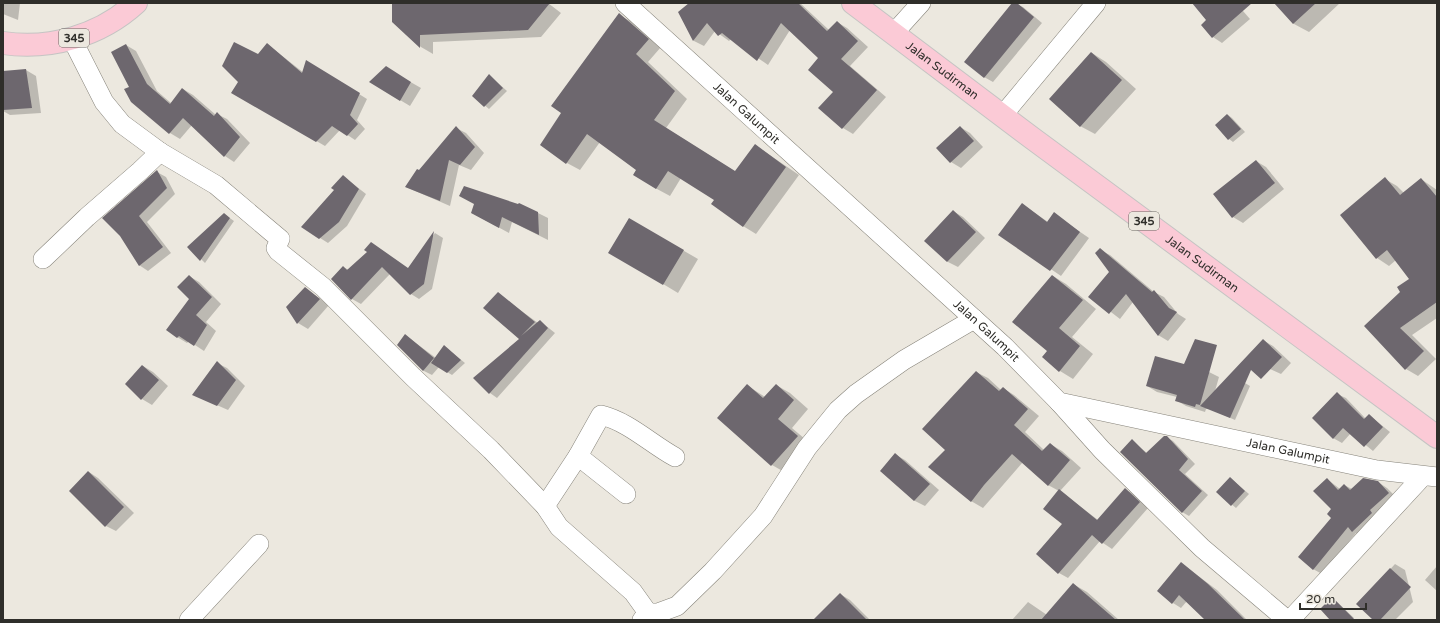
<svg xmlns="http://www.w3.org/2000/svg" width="1440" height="623" viewBox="0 0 1440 623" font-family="'Varela Round',sans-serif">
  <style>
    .shadow { fill: #0003 }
    .building { fill: #6d676e }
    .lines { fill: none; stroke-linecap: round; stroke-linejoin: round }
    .minor-casing { stroke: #86837a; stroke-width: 20 }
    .primary-casing { stroke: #c5c4c3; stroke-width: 24 }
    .minor { stroke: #fff; stroke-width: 19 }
    .primary { stroke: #fbcad6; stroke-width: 22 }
    .labels { text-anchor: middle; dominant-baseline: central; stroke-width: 4; stroke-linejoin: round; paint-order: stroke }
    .shield { fill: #ece8df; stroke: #686660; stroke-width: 1 }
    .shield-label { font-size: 11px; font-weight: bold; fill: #2f2e2a }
    .street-label { font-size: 12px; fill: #2f2e2a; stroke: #ece8df }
  </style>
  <rect width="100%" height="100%" fill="#ece8df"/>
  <path class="shadow" d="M3,3H20L18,20L3,14Z
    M393,3H548L561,13L541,37L433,42V54L421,47L393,22Z
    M690,3H800L829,30L837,22L847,28L868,47L850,66L886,97L853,134L843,128L820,108L834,92L820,58L790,30L768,65L731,39L729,41L715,31L704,46L694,41L679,13Z
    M1014,3L1023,7L1042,23L993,82L984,77Z
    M1194,3H1236L1250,19L1222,43L1213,37L1208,20Z
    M1275,3H1340L1309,32L1294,24Z
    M619,15L632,22L661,47L648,62L687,99L666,128L736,172L755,145L799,175L756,234L743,226L716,200L681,178L670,196L657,189L634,174L637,170L600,142L580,170L567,163L562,113Z
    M267,44L304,73L314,66L367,99L357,120L365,129L355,140L340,130L325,146L232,92Z
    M126,45L136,51L157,91L171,103L183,89L193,95L216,115L217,114L227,119L250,143L234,162L225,156L192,125L180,139L170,133L130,87Z
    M1092,53L1106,62L1136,89L1095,134L1080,126Z
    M386,68L421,88L410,106L400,100Z
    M26,70L36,76L41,113L10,115L3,111V72Z
    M489,75L507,91L489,109L476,98Z
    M1228,115L1232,118L1245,132L1233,142L1229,139Z
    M960,127L970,133L983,147L961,168L951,162L938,148Z
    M456,128L466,133L484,153L471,170L459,165L450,206L406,187Z
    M1256,161L1266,167L1284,189L1243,223L1233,217Z
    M157,172L166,177L175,194L147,222L171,253L148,271L139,265L121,235Z
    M343,176L366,194L347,226L328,243L320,238L335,190Z
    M1385,179L1397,186L1404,193L1421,179L1437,190V318L1412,335L1436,359L1418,376L1406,369L1365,326L1401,292L1410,279L1396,260L1389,266L1377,258Z
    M1022,204L1048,222L1054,214L1089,238L1061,276L1026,252Z
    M953,211L963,217L985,238L958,267L948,262L926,241Z
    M472,213H538L548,218V240L512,222L509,233Z
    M224,214L234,221L205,263L189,247Z
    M629,219L698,259L678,293L610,252Z
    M435,233L443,238L432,289L419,299L411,294L390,274L361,304L352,299L343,267L349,270L368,252L371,243L408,269Z
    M1100,250L1110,255L1154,292L1164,297L1178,314L1186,319L1168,341L1158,335L1133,302L1120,319L1090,296L1110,272Z
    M189,276L199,282L221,304L206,322L216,331L204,351L189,341L187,343L177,337L190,299Z
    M1053,276L1066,284L1096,309L1072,337L1093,354L1073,379L1060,371L1048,351Z
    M305,288L329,305L308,329L298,323L288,307Z
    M498,294L538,323L540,321L555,333L497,398L490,393L475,378L520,339Z
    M405,335L436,358L444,346L465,363L452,375L439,367L432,375L424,371L398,345Z
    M1263,340L1273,346L1291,363L1281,374L1257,363Z
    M217,363L227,368L245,386L228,410L194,395Z
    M143,366L153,372L168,386L152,405L142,399L126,384Z
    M976,372L988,378L1001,390L1003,388L1014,395L1039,416L1025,432L1044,450L1050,444L1062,451L1081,468L1060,491L1098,520L1125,489L1135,495L1148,508L1112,549L1100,541L1068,578L1059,573L1037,554L1063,523L1059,491L1048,485L1023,462L983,508L971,501L946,450Z
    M1209,372L1219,377L1215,391L1245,383L1250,386L1235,420L1210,409H1206L1205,412L1186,406L1176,400L1177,397L1157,392L1147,386Z
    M776,385L790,393L808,409L792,428L812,445L786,473L772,465L748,386L765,397Z
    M1337,394L1346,398L1366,419L1369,415L1390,432L1373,451L1351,433L1342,443L1333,438Z
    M1166,437L1173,441L1195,464L1185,474L1208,495L1189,516L1182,512L1132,441L1147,453Z
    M896,455L905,460L939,490L925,506L915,501L881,471Z
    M89,472L98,478L134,513L116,531L106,526Z
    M1230,478L1249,494L1236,508L1217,492Z
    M1327,479L1340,489L1344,485L1352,489L1378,482L1387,488L1397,498L1362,536L1356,533L1322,574L1313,569L1332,518Z
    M1181,563L1217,590L1247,620H1207L1187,601L1181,608L1173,603Z
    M1395,564L1405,570L1413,602L1395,620H1374L1358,604Z
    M1437,566V591L1425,580Z
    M1073,584L1087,592L1119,620H1012L1028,602L1047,615Z
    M840,594L850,600L870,620H827Z
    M1333,598L1354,618L1351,620H1331Z"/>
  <path class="building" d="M392,3H550L528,30L420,35V48L392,22Z
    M689,3H798L827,31L837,21L858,41L841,59L877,90L842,129L818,108L833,92L808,70L818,58L781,23L757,61L722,33L718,36L707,23L693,41L678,12Z
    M1012,3H1017L1034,17L984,78L964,62Z
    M1192,3H1252L1212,38L1201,25L1206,20Z
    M1274,3H1316L1293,24Z
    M619,13L649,39L636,54L675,91L654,120L735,171L755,144L786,167L743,227L711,204L714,200L668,171L656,189L633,175L636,170L587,134L566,164L540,145L561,113L551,106Z
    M234,42L258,54L267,43L302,73L306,60L360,93L350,115L358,124L347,136L332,126L316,142L231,93L238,82L222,66Z
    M126,44L147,84L170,104L182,88L214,116L217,112L240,137L224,157L183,118L169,134L131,102L124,89L129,87L111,52Z
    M1091,52L1122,80L1080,127L1049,99Z
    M386,66L411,82L400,101L369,82Z
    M26,69L32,108L3,110V71Z
    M489,74L503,88L484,107L472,96Z
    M1227,114L1241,129L1228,140L1215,125Z
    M456,126L475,147L460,165L449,160L440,201L405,187L417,169L419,170Z
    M960,126L974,141L950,163L936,148Z
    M1256,160L1275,183L1232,218L1213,194Z
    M157,170L167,188L139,216L163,247L139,266L120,236L102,218Z
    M343,175L359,189L339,222L319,239L301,227L334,190L331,188Z
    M1385,177L1400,195L1421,178L1437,197V302L1400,328L1424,351L1405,370L1364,326L1400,292L1397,287L1409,279L1387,250L1376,259L1340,215Z
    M464,186L518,204L519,203L538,212L539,235L502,217L499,228L471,213L474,204L459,196Z
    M1022,203L1047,222L1054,212L1080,232L1050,271L998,235Z
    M953,210L976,232L947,262L924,241Z
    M224,213L230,218L200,261L187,247Z
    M629,218L684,250L663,285L608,253Z
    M434,231L424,284L410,295L382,267L351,300L331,279L343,266L347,270L367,252L364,250L371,242L408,268Z
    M1100,248L1152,292L1154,290L1169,308L1177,312L1158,336L1126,294L1109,314L1088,297L1109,272L1095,253Z
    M189,275L212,297L196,315L207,325L194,346L179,336L177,338L166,330L189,299L177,287Z
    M1052,275L1083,300L1059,328L1080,346L1059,372L1042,357L1047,351L1012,322Z
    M305,287L320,299L297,324L286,307Z
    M498,292L535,322L521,336L540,320L548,328L489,394L473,378L519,339L483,308Z
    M405,334L434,358L423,371L397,345Z
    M1195,339L1217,345L1200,405L1196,404L1195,407L1175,401L1177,395L1146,386L1155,356L1184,364Z
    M1263,339L1282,357L1261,379L1251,370L1230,418L1200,406Z
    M444,345L461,360L447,373L431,363Z
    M217,361L236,380L217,406L192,395Z
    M142,365L159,380L141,400L125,384Z
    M976,371L999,391L1003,387L1028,409L1014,425L1042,451L1050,443L1070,460L1048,486L1012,454L984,485L971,502L928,467L945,450L922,429Z
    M747,384L763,398L776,384L794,400L778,419L798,436L771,466L717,418Z
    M1337,392L1364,419L1369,414L1383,427L1364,447L1343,428L1333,439L1312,418Z
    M1164,436H1167L1188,459L1179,470L1202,491L1182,513L1120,452L1132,439L1146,453Z
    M895,453L930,484L914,501L880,471Z
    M88,471L124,507L105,527L69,491Z
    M1230,477L1245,491L1231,506L1216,492Z
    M1327,478L1338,490L1344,484L1350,490L1363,478L1378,481L1389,493L1370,510L1372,513L1352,532L1348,527L1313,570L1298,557L1331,518L1327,514L1331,509L1313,491Z
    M1125,488L1140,502L1102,544L1092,535L1058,574L1036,554L1062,524L1043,509L1059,489L1097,520Z
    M1181,562L1208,584L1245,620H1205L1179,595L1172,604L1157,591Z
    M1390,568L1411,587L1380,620H1373L1356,604Z
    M1073,583L1116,620H1041Z
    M840,593L867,620H813Z
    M1332,597L1355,620H1330L1320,609Z"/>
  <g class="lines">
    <g class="minor-casing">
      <g id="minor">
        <path id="s1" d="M625,3L1005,347L1059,402L1377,470L1437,477"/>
        <path d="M893,34L921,3"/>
        <path d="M1002,116L1096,3"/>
        <path d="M160,152L216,185L280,239L276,248L278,251L323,287L413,377L491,450L545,506L559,527L633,592L648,613"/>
        <path d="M43,259L87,217L140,171L160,152L122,124L104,102L72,39"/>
        <path d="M1059,402L1102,450L1202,548L1287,620"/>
        <path d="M578,456L626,494"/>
        <path d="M545,506L578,456L601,415C629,422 651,444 675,457"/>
        <path d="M189,620L259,544"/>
        <path d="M642,620L648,613H658L677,606L713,571L763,516L807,448L838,410L856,394L904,360L974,319"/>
        <path d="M1290,620L1423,476"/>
      </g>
    </g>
    <g class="primary-casing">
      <g id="primary">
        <path id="s2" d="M853,3L1032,138L1437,437"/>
        <path d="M3,43C50,50 100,36 136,3"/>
      </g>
    </g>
    <use href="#minor" class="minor"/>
    <use href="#primary" class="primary"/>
  </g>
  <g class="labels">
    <g class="shield">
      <rect x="59" y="29" width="30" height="18" rx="3"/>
      <rect x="1129" y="212" width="30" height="18" rx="3"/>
    </g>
    <g class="shield-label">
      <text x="74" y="38">345</text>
      <text x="1144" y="221">345</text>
    </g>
    <g class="street-label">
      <text stroke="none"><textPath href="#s2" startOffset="112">Jalan Sudirman</textPath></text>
      <text stroke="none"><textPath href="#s1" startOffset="164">Jalan Galumpit</textPath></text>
      <text stroke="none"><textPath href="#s2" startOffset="436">Jalan Sudirman</textPath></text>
      <text stroke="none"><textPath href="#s1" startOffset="488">Jalan Galumpit</textPath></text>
      <text stroke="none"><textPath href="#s1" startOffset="824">Jalan Galumpit</textPath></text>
    </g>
  </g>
  <rect width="1440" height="623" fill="none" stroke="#2f2e2a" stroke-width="8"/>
  <path d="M1300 603v6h66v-6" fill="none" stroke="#2f2e2a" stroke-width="2"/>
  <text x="1306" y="603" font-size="12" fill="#2f2e2a" stroke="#ece8df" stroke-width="3" paint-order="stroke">20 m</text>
</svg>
